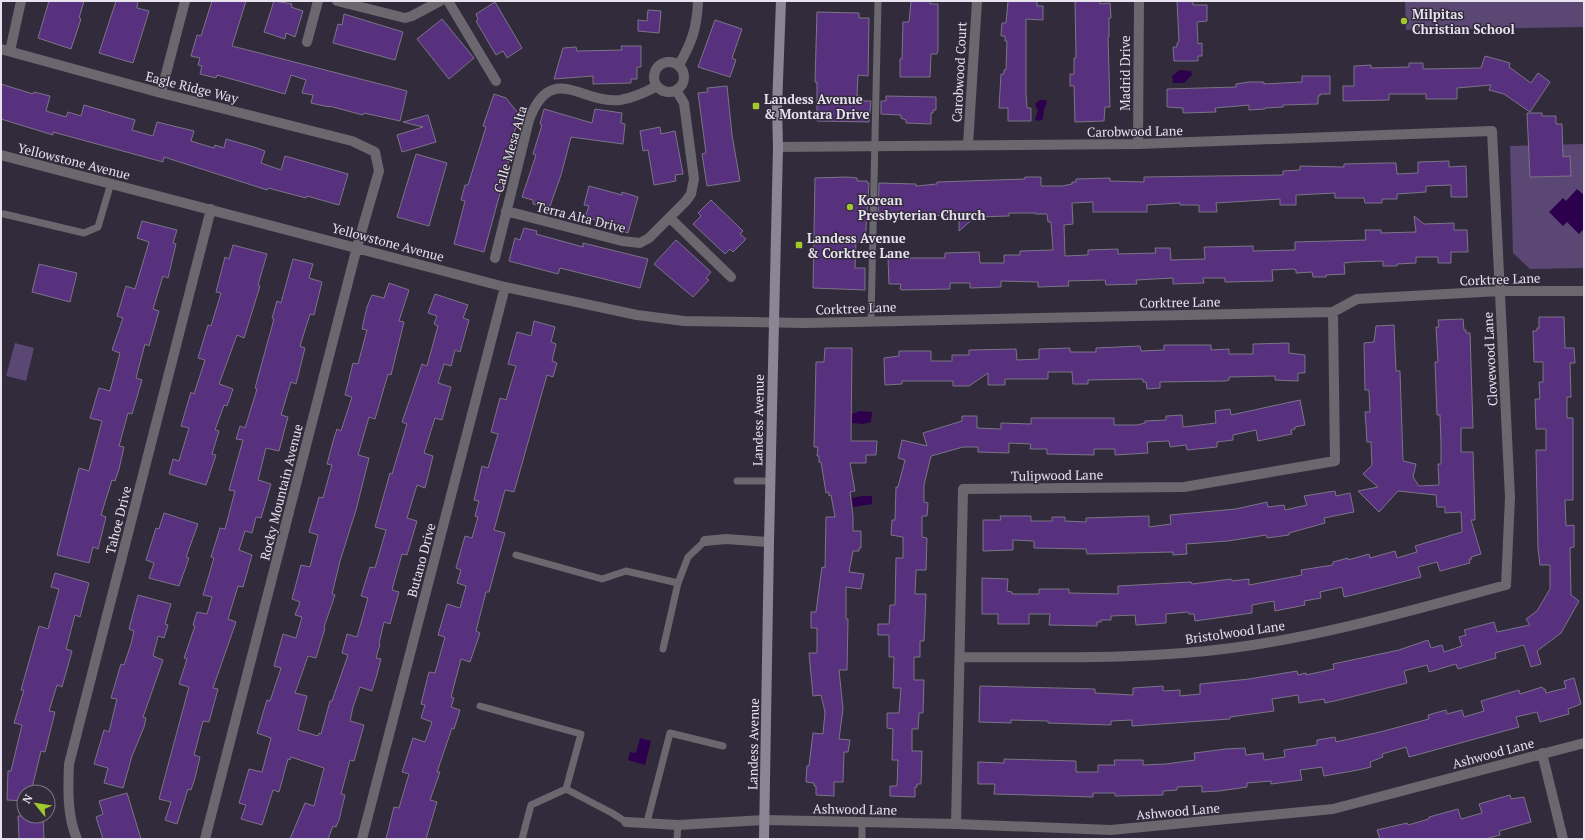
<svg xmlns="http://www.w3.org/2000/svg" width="1585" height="840" viewBox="0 0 1585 840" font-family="'PT Serif',serif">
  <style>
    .green { fill: #5b4774 }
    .water { fill: #2c004c }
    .building { fill: #57317d; stroke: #7b7487 }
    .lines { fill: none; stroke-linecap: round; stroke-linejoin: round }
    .lane { stroke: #6a676f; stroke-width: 7 }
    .street { stroke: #6a676f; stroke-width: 10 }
    .secondary { stroke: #8b8693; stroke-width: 10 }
    .poi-dot { fill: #a0c92b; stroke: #322b3c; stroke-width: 1.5 }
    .labels { text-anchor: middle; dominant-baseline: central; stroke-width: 3; stroke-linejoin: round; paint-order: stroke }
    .poi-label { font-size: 13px; font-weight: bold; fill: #e7e2ed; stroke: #322b3c; text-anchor: start }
    .street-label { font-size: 13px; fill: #e7e2ed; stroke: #322b3c }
  </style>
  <rect width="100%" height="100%" fill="#322b3c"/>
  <path class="green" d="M1405,1H1584V27L1406,30Z
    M1584,144V268L1530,269L1513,253L1510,146Z
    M15,343L34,348L26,381L6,376Z"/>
  <path class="water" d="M1180,70L1191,71L1192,75L1184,83H1173L1172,76Z
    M1040,100H1046L1047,103L1044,109L1043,119L1039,121L1035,119L1038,111L1035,104Z
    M1577,189L1584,195V229L1579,234L1567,222L1563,226L1549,212L1563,198L1566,201Z
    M860,411L872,412L871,422L863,424L852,423V414Z
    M862,496H872V504L853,507L852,498Z
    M640,738L651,741L645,765L628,760L630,752L636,753Z"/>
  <path class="building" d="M49,1H84L79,18L81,19L71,49L38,38Z
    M116,1H138L137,8L149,11L133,63L99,53Z
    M212,1H246L232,46L407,91L400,121L364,113L363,115L329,106V107L311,103L313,95L302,93L306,80L291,75L285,94L217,75L216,78L200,74L202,66L198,65L200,58L191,56L197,35L201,36Z
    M274,1L292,4L291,7L303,11L295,37L286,33L285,39L264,32Z
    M911,1H930V4H938V50L937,54H931L930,77H900V59H902L903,22H909Z
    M1008,1H1037V6H1043V20L1026,19V93L1027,108H1031V121H1008V108H999L1001,74H1004V70H1006L1007,41H1005V36H1001L1002,23H1006Z
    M1075,1H1100V4L1110,3L1111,18H1109V37H1108L1110,107H1105L1104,121L1075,122L1074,86H1070V74H1074V58H1076Z
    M1177,1H1193V5H1207V21L1197,22L1198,44L1202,43V56H1198V61H1174L1173,47H1177V43L1179,42Z
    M495,2L522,48L507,58L503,51L496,55L476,21L478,19L476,14Z
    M648,10L661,11L659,33L638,31V20L647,21Z
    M817,12L859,13V18H869L868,76L858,75L857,96H860L859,101H871L869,122L817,121V82H815Z
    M344,14L403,32L395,60L333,43L338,24L342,25Z
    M442,19L474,58L449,79L417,39Z
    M715,20L742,29L732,58L736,60L730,77L698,67Z
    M621,46H641V67H637V79H631V83L593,84V76L554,79L563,48L576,47L577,51L622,50Z
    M1485,56L1510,63L1509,67L1531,83L1538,73L1550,82L1530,112L1504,94L1489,90L1491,85L1457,88V99H1426V94H1389V100L1343,101V86H1354V66L1371,65V68L1409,67V63H1423V69L1481,68Z
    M1302,76H1330V94H1320V96H1318V104L1283,105V107L1265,108V109L1249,110V105L1215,108L1216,112L1183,113V108L1167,107V89L1236,87V84L1249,82H1264V84L1302,82Z
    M1,84L33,94L34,92L50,96L46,111L66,117L68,112L81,116L84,105L135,120L132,130L153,136L157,122L194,131L191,141L214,148L215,145L224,148L226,139L254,147L265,151L261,163L281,170L285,156L348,174L339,205L307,196L306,198L268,188L267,190L164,157L163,162L53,132V135L1,119Z
    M727,86L732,135L740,181L707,186L702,154L706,153L698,93L708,92L707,88Z
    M494,94L506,98L520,116L510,144L513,145L484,252L454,244L465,201L461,200L465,185H468L486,127L483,126Z
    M886,96L936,97V110H933V113H931V124L906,123V120L901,118V115L881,114V101H886Z
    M544,109L592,123L595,109L622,113L621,123L625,124L623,144L571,137L561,175L549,209L533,204V200L522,197L536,155L533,154L542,125L540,124Z
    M1527,113H1542V116H1556V124H1562L1563,157L1570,156L1571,176L1530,177Z
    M428,115L436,142L402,152L397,135L423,127L403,122Z
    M660,127L661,134L675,131L683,174L675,175L676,181L654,185L648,150L643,151L640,131Z
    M416,154L447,163L429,226L397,217Z
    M1449,161V167L1466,166L1467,197H1451V185L1426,186V192L1397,194V199H1382V203H1365L1364,198H1335V193L1296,195V205H1280V199L1216,203L1217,212H1199V205H1180V203L1147,205V212H1093V202L1072,203L1073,224L1064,225L1065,256L1088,255V250L1118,249V254L1156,253L1155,248H1170L1171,260L1205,259L1204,247L1253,246V251L1295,250V242L1366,240L1365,230H1381V233L1416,232L1414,216L1424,224L1454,223V230H1467L1468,252H1451V263H1438V257H1416V263L1397,264V266H1383V261L1353,262L1344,263L1345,274L1326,275V277H1313L1312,272L1296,273V270L1293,269L1272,270L1273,281L1225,282V278H1203L1204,283L1173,284V278L1136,280L1137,284L1106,285L1105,280L1068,281L1069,286L1038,287V282L1001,281V287L970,288V283H950V289L902,290L900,289L901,284H889L888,258H945V253L979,252L980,263H1004V255H1020V251L1053,250L1051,222H1048L1047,214H1036V213H1009V216L975,217L959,231V217L957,215L915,216V219H898V216L878,215L879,183L916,184V186L937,184V182L1025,179V177H1041V186H1062L1072,184V182H1076V179L1110,178V181L1144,182V177L1283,175V171L1300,170V166L1344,167V164L1384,163H1396L1397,174L1418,173V162Z
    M847,177L857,178V181H867V183H869L865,243L856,242L855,268H865V290L813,288L815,178Z
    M589,186L622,195V192L638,197L628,233L614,228L615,226L585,217L589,206L584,205Z
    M711,200L743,231L740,234L746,239L733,252L730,249L725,254L693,224L701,216L698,213Z
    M142,221L177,230L173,243L176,244L168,278L163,276L153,309L159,311L149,346L145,344L136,378L142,380L132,414L128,413L119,446L124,447L119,469L115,481L112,480L101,515L106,517L98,549L93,547L89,563L57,555L79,468L89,471L102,421L90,418L99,388L110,391L120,353L112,350L123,318L117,316L126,286L135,289L149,242L137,238Z
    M524,228L537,231L536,234L583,247V243L648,259L640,288L560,268L558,274L509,261L515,238L520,240Z
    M676,240L711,272L706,278L709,280L693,297L654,264Z
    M233,245L267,254L258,285L260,286L244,338L237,335L219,384L233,389L227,406L224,405L215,430L219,431L212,454L216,455L206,485L169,474L173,459L179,461L189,428L181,426L191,392L194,394L205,360L198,358L208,325L211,326L221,293L216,292L225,257L229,259Z
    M293,259L313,264L309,278L322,282L314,315L310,314L300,346L305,348L296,384L291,382L281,415L288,417L279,451L266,448L258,480L271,484L261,518L256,517L252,533L245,531L239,550L252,555L243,587L238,586L228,619L236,622L213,688L218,689L209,722L203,721L194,755L200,757L195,778L191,790L188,789L177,824L165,820L171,802L159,799L189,687L179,684L187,659L184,658L195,626L193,625L197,612L207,614L212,597L203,595L214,558L211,557L220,528L225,529L235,491L229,490L243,440L236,439L240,426L245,428L257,389L255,388L274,319L272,318L277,301L281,303Z
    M39,264L77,273L70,302L32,292Z
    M389,283L409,290L399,321L404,322L391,375L388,374L375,419L369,417L358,455L369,458L356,510L340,561L332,594L335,595L324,627L325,628L316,658L308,656L295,693L307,696L298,730L318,736L319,733L321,734L330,701H332L348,655L342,653L347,634L357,637L368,598L361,596L370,567L375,568L386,530L375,527L390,473L392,474L407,424L402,422L422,364L427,366L438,326L434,324L437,316L428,313L435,294L468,305L463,318L469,320L460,352L455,350L451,366L444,364L438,383L451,387L442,420L435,418L424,453L433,456L425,488L417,485L407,518L417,521L407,555L402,554L396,575L392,590L399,592L390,624L384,622L379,643L380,644L376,658L381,659L376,678L372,691L360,687L353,707L350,721L364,725L354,761L350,760L341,794L345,795L339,820L336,827L333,826L328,839H290L305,803L314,806L324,768L291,757L290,760L288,759L279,792L273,790L262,825L241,819L246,805L239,803L249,769L262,772L267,753L271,738L257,733L267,700L270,701L281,668L274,666L283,634L296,638L302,617L295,615L300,602L292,599L301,565L310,567L318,535L309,532L319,497L323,498L332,465L327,464L334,438L337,429L341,431L352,397L345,395L353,363L358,364L367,330L362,329L367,307L372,295L384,298Z
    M1539,317H1564L1565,348H1574L1575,363H1570L1571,397H1567V418H1573V500H1565L1566,526L1574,525V547L1570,548L1571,595L1579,601L1561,633L1537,651L1541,664L1531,667L1524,645L1495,653L1496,658L1458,669L1456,664L1429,672L1427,665L1404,671L1407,683L1339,700L1325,703L1324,699L1299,703L1298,695L1272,699L1274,711L1230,717V719L1132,726V720L1111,721V725L1048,723V721L1011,720V723L979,722L980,686L1095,689V693L1133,695V688L1163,686V691L1180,690V696L1200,694V684L1249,679L1297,671L1298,675L1306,673V675L1334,669L1333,664L1399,650L1428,640L1431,648L1442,645L1444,652L1462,646L1459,637L1466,635L1464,630L1494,622L1497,632L1530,625L1526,619L1537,611L1550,589V565H1540L1538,548L1536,450H1546V429H1536L1535,399H1540L1539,382H1543V362H1534L1533,331H1537V328H1539Z
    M1463,319L1464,330H1466V333H1470L1473,428H1461V452H1473L1475,520H1471L1481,554L1471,557L1472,559H1469L1470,563L1440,571L1437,562L1418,567L1421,577L1361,593L1344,597L1342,587L1320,592L1321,598L1304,601L1305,605L1275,611L1274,601L1252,605V613L1195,621L1194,614H1189L1188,612L1166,614V623L1136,625L1135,615L1111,616V620H1101V622H1097V626L1049,625L1050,614H1029V624H998V614H982V578L1008,579L1007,591L1012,592V594H1039V589H1069V593L1118,594V586L1191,582L1192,584L1231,579L1232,581L1249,579V585L1302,575L1301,570L1333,565V562L1348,558V560L1369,554L1370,558L1395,551L1397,558L1417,552L1415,546L1462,532L1461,512L1445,513V507H1437L1436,495L1398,491L1379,512L1358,491L1378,487L1363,474L1372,465L1371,442H1367L1366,425L1365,412H1370L1369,390H1365L1364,343L1374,342L1376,326L1394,325L1396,371H1400L1403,461L1416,464L1413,477L1419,486L1439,485L1438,464H1441V444L1440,415H1437L1435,362H1438L1436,327H1439L1438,320Z
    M534,321L555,327L551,342L556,344L552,361L557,363L553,377L547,375L514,492L505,490L494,530L505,533L489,592H486L476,631L480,633L470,662L461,659L451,697L454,698L451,707L460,710L454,729L452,728L437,772H440L430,800L437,802L426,839H386L394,807L399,808L409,774L402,772L413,738L425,742L432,722L421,718L425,705L421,704L429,672L435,673L445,637L438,635L447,604L460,608L466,586L457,583L461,570L456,568L465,536L472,538L478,517L475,516L479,501L474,500L482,466L488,468L498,434L491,432L500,398L506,400L516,366L508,364L517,332L531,336Z
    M1289,343V353L1305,355V373H1298V381L1275,380V376L1229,377V380L1225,381L1160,382V388L1147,389L1146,382H1143V379L1088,380V384H1073L1072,372H1048V379H1005V385H988V373L969,386H953V381H902V384L885,385L884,358L899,356V351H931V361H952V355H969V350L1016,349L1017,360L1039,359V349L1070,348V352H1096V348L1140,346L1141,351L1164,350V345H1211V350L1229,349V354H1253V344Z
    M825,348H852L851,441H877L876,455H866V463H850L855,491L850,492L853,516V531H861V548H859V551H853L849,572L864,574L861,589L846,587V619H848L847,670H839L843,709L839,739L850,740L848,752H844L843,782H834V796L816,795V786H814V783L806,782L807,766H809L813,733L823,734L825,712L821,695L813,696L809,653H817V628H811V612H816L822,567L825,568L826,517H835L831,495L829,496V492L826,493L821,462H819V456H817L818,447H814L816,362H824Z
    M1300,400L1305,425L1295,427V429L1291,430L1292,434L1258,441L1256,430L1233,435V440L1217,442V447L1187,450L1186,445L1170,447L1169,441L1147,442L1148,453L1115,455V449H1094V455L1047,454V449H1030L1031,444L1009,443V453L978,452V447H963L931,456L924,485V502L928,503L927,516H922V537L927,538L926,570H916L915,594H926L924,641H920V657H914V680H924L923,713H919L918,729H912V751H922L921,784H917V787H915V797L890,796V786H897L898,760H892L893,729L887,728V713H899L901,688H893L894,657H889V635H878V624H889L890,605H895L896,558H903V537L891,535L892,520H895L896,487H898L905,460L898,458L902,440L927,446L923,433L962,421V416H977V428L1001,429V423L1031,424V418H1114V425H1137L1145,423V421L1166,420V416L1182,415L1183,427L1216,423L1215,411L1230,409L1231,415Z
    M1335,491L1336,496L1350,493L1354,512L1324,518L1325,523L1289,533V535L1267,538L1266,535L1228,541L1186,544L1187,554L1173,555V552L1087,554L1086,549L1034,548V541L1013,540V550L983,551V520H1001L1000,516H1031V521H1052V517H1065V521L1086,522V518L1149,516V527L1171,524L1170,515L1236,509L1267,502L1268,507L1284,505L1285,510L1307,505L1304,496Z
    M164,513L198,524L186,557L189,558L179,586L149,578L154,563L146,560L156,528L159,529Z
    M55,573L89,583L80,617L75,615L66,649L72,651L62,687L57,685L49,711L55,712L45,752L41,751L31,792H24V801L7,800L8,771H11L22,725L14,723L24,690H21L39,626L48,629L59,589L51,587Z
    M138,595L171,604L165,624L168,625L164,638L158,636L153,656L163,660L143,717L146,718L144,727L132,756L123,788L104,783L108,768L94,764L104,730L109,732L117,699L111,698L121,664L124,665L131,644L134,631L129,629Z
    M1574,678L1581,704L1568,709L1569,714L1540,722L1537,712L1516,717L1519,727L1409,757L1406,747L1382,754L1383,757L1370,762L1371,767L1358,770L1324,776L1322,767L1300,770L1302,780L1271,784V781L1247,783V787L1219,791L1202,792V786L1177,787V790L1163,791V795L1115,796V793H1093V797L994,794L995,784H978V762L1004,763V759L1076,761V772H1098V765H1115L1114,760H1143V765L1166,764L1195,760L1194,753L1226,749L1245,748L1246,755L1263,753L1264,760L1285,757L1284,750L1317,745V740L1335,737L1336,742L1380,732L1429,719L1428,715L1446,710L1447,714L1462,710L1464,717L1484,711L1481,701L1519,690L1520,694L1542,687L1543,689H1545L1546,693L1566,688L1564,681Z
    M127,793L141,839H103L96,817L103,814L99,801Z
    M1510,795L1511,799L1524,797L1531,822L1499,831L1500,835L1485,839H1380L1377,830L1407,823L1408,825L1429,819V817L1458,809L1461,819L1482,813L1479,804Z
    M18,816H43L44,839H19Z"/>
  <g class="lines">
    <path class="lane" d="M4,214L84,233L98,227L111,183
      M871,320L878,1
      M737,481H771
      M516,555L602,579L626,571L678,583L688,557L705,541
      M663,649L678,583
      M480,706L581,734L566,789L531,805L522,839
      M566,789L612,813L626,822
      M647,822L670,733L723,746
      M677,839L678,825
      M862,839V822"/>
    <path class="street" d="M337,1L405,18L412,16L440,1
      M448,1L496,81
      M307,42L318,1
      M1,49L161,93L352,141L375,152L379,171L357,247L205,839
      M10,51L21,1
      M654 77a15 15 0 1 1 30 0a15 15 0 1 1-30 0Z
      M679,65C692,42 697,28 698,1
      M161,93L185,1
      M1138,144L1139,1
      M968,145L977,1
      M778,147L1138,144L1492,131L1510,497L1506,585C1416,609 1325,636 1232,648C1142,660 1051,657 960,657
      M1,155L505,287L637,315L684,321L804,323L1333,312L1357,299L1500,291H1584
      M506,211L622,241L640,243L649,238L686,201L691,194L694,179L684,103L676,90
      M670,218L731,277
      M495,258L529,120C551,61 582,104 620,100C633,98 646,92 657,86
      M705,541L726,539L769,542
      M1542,753L1563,839
      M626,822L678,825L765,820L956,824L1111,830L1333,809L1584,743
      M956,824L963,489L1184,487L1335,461L1333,312
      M77,839C67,816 68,789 69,764L211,209
      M362,839L505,287"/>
    <path class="secondary" d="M764,839L769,542L778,147L777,107L781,1"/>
  </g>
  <g class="poi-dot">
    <circle cx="1404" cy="21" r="4"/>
    <rect x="752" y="102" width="8" height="8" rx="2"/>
    <circle cx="850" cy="207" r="4"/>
    <rect x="795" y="241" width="8" height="8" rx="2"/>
  </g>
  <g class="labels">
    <g class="poi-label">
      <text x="1412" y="14">Milpitas<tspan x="1412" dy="15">Christian School</tspan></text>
      <text x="764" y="99">Landess Avenue<tspan x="764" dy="15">&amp; Montara Drive</tspan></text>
      <text x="858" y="200">Korean<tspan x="858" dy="15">Presbyterian Church</tspan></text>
      <text x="807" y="238">Landess Avenue<tspan x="807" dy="15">&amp; Corktree Lane</tspan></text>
    </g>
    <g class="street-label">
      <text transform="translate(959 72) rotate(-87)">Carobwood Court</text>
      <text transform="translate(1125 73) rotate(-90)">Madrid Drive</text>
      <text transform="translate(192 87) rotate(14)">Eagle Ridge Way</text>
      <text transform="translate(1135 131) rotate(-1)">Carobwood Lane</text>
      <text transform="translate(510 149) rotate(-74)">Calle Mesa Alta</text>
      <text transform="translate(74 161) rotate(14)">Yellowstone Avenue</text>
      <text transform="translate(581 217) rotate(14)">Terra Alta Drive</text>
      <text transform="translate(388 242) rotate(15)">Yellowstone Avenue</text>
      <text transform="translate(1500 279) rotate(-2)">Corktree Lane</text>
      <text transform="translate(1180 302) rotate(-1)">Corktree Lane</text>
      <text transform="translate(856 308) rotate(-2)">Corktree Lane</text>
      <text transform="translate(1490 359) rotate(-93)">Clovewood Lane</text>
      <text transform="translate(758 420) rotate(-89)">Landess Avenue</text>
      <text transform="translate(1057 475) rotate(-1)">Tulipwood Lane</text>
      <text transform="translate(281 492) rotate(-76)">Rocky Mountain Avenue</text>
      <text transform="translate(118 520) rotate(-76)">Tahoe Drive</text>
      <text transform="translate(421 560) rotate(-75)">Butano Drive</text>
      <text transform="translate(1235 632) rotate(-8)">Bristolwood Lane</text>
      <text transform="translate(753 744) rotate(-89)">Landess Avenue</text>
      <text transform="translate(1493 753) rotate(-15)">Ashwood Lane</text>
      <text transform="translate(855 809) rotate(1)">Ashwood Lane</text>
      <text transform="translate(1178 811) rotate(-5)">Ashwood Lane</text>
    </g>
  </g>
  <rect width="1585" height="840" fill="none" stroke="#e7e2ed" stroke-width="4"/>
  <g transform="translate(36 804) rotate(300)"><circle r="19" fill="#322b3c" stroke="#7a7483"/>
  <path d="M0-3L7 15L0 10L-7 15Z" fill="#a0c92b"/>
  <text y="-6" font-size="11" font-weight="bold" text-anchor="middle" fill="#e7e2ed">N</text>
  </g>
</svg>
